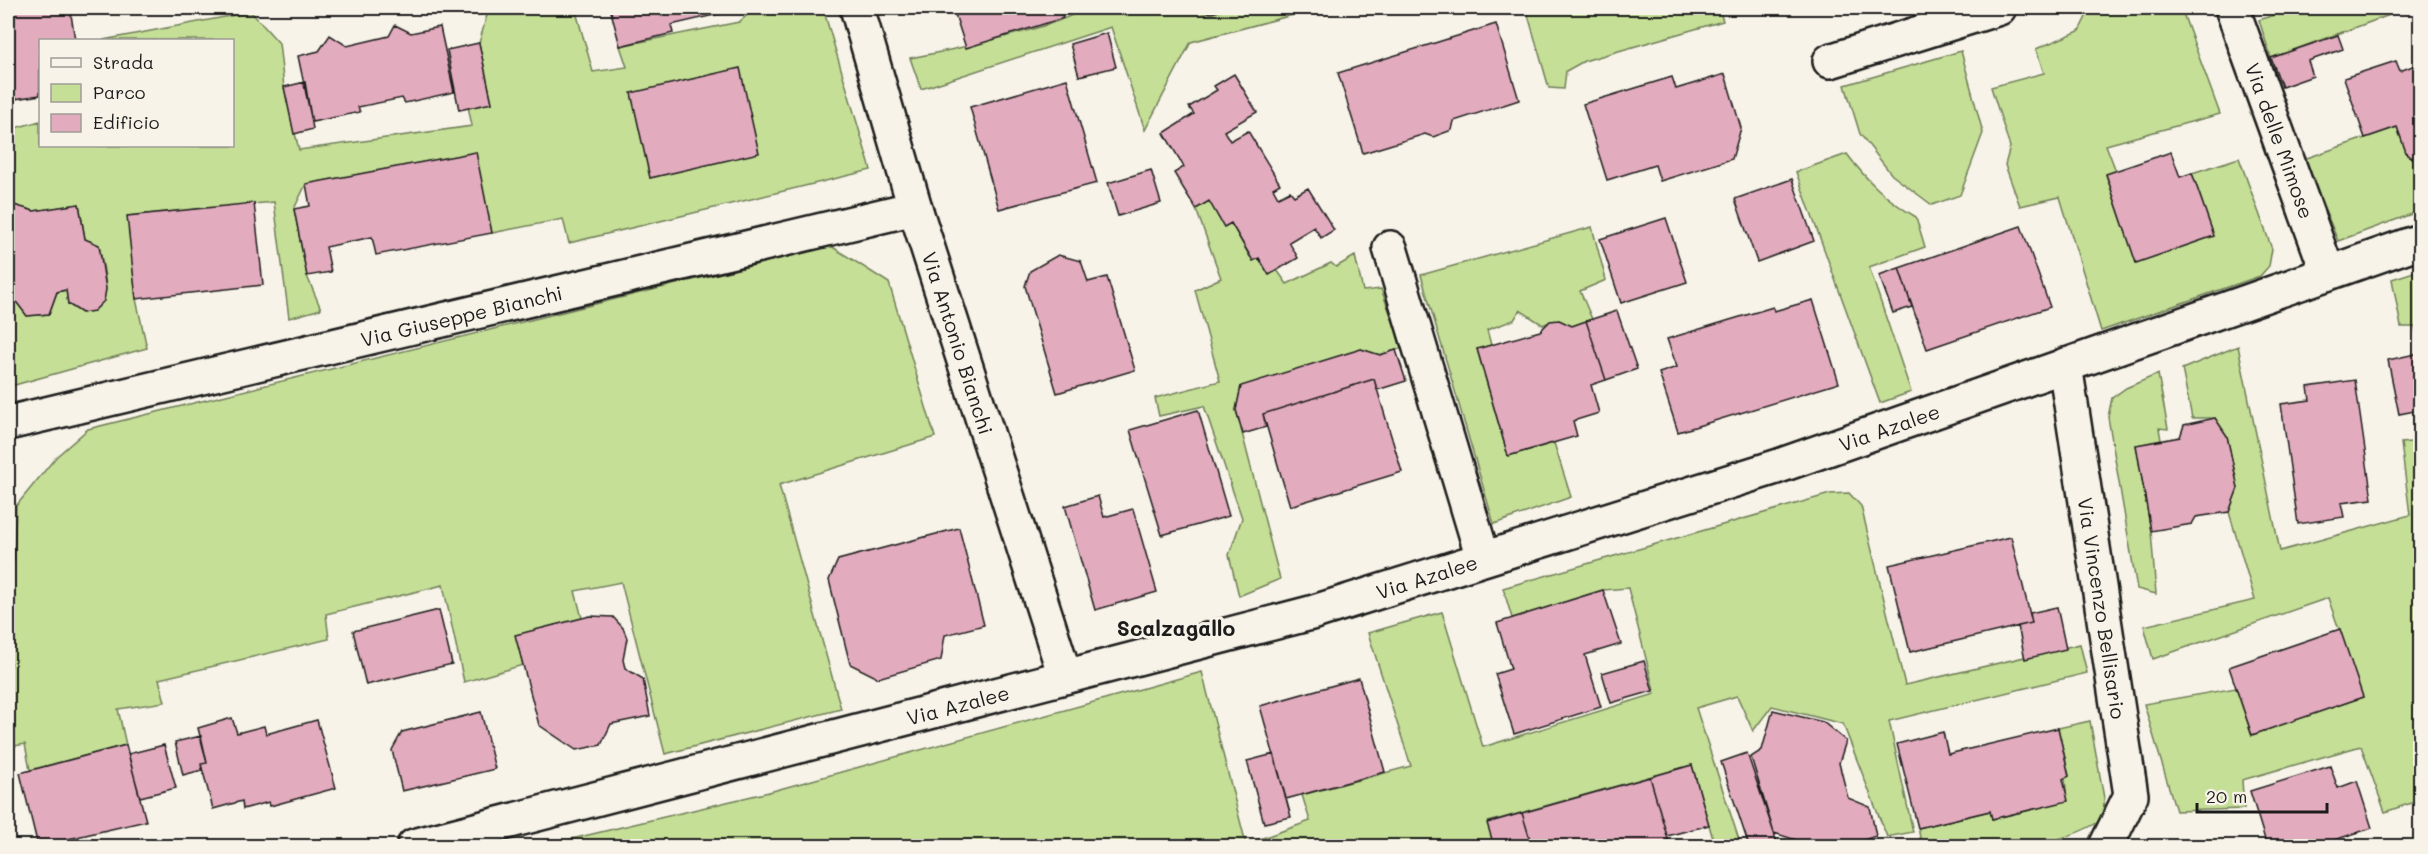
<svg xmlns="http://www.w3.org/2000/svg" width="2428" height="854" viewBox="0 0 2428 854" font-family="Mali,sans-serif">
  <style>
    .green { fill: #c5df96; stroke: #707e59; stroke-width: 1.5 }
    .building { fill: #e3abbe; stroke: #1c1c1c; stroke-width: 1.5 }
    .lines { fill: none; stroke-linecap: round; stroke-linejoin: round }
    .minor-casing { stroke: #1c1c1c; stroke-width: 38 }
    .minor { stroke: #f7f3e8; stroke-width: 33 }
    .labels { text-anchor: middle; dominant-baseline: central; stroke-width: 6; stroke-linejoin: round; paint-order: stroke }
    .street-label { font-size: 20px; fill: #1c1c1c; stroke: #f7f3e8 }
    .neighbourhood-label { font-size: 21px; font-weight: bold; fill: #1c1c1c; stroke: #f7f3e8 }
  </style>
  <rect width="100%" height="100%" fill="#f7f3e8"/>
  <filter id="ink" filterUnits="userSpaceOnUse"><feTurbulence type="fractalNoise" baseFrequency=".0167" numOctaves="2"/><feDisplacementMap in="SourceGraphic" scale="12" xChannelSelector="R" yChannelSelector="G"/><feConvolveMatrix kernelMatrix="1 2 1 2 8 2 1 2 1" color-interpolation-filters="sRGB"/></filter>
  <g filter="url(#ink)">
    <path class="green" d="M489,8H575L593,72L627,67L620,46L739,22L752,11L751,8H823L871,170L569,243L563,219L492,233L475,152L306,184L294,209L307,276L321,309L289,318L274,202L128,216L136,299L147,348L11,386L8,364V263L14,299L27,316L49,314L57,292L66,290L68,304L82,313C119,307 103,272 99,245L85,239L79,204L34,211L14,205L8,206V130L40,121V146H232V40H103L251,12L279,43L284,87L299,150L472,126L468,106L492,103L479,43Z
      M1082,8H1172L1209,12L1224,8H1319L1191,42L1145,130L1111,27L921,89L910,58C938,53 1070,25 1082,8Z
      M1526,8H1734L1720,12L1723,21L1584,61L1566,71L1564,89L1549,88Z
      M1911,8H1947L1915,18Z
      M2095,8H2181L2220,114L2106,145L2116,171L2106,175L2136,262L2214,236L2192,173L2239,158L2272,249L2269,266L2260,276L2101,331L2060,197L2020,206L2005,165L2010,147L1991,87L2044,73L2036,49L2079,31L2090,9Z
      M2294,8H2409L2271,58L2259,20Z
      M1961,51L1983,133L1960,195L1932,205L1892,175L1860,134L1845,85Z
      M2397,127L2407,155L2420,162V211L2338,241L2304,159Z
      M1847,154C1867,181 1887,200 1916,217L1925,247L1869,267L1911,392L1880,403L1796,172Z
      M1209,201L1224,227L1231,223L1250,257L1259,258L1269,275L1277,270L1287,284L1331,263L1336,267L1355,256L1363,291L1381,289L1403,348L1380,355L1361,349L1241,387L1236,410L1280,579L1239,596L1229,555L1242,518L1204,406L1159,416L1155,398L1220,381L1195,290L1221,278L1196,209Z
      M1592,227L1606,280L1580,291L1592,319L1572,326C1560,321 1554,318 1543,325L1520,310L1514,320L1487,330L1491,345L1477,349L1508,456L1554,443L1571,497L1494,524L1421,275Z
      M831,246L889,283L935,437L779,485L841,709L665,754L621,582L575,591L582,618L516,635L523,665L464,682L443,585L326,614L329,639L159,679L165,702L118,709L126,745L30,770L25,744L8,747V666L11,665L8,640V569L14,561L16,506L56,457L88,429Z
      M2420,270V348L2415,327H2401L2392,279Z
      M2238,346L2280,551L2410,515L2401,443L2420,441V800L2385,812L2361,746L2242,780L2244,809L2176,811L2144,704L2236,688L2252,735L2363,697L2328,598L2153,659L2144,626L2255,600L2229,512L2238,488L2227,436L2215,418H2192L2182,369Z
      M2158,374L2168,429L2159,428L2161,440L2136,445L2151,531L2156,594L2137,589L2108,417L2112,398L2126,388Z
      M1849,493L1861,506L1905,685L2080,644L2087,673L1889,721L1913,832L1887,837L1843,724L1772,706L1753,731L1737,696L1696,708L1741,846H1715L1692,765L1488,822L1494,846H542L769,792L1202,672L1246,844L1310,821L1302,795L1411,766L1368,633L1442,612L1483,747L1655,694L1628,588L1603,590L1512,618L1503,588L1830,494Z
      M2090,721L2104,798L2103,819C2051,854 1983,846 1922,846L1918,828L1990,811L1992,819L2067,801L2065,778L2069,776L2058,728Z"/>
    <path class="building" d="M8,8H70L75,40H40V95L8,100Z
      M154,8H179L155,11Z
      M610,8H736V10L671,25L673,33L620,46Z
      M953,8H1060L1063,18L966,48Z
      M1179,8H1229L1212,13L1180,10Z
      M1496,24L1519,100L1454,121L1452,130L1433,137L1425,134L1363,153L1338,73Z
      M395,25L411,33L440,27L454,92L405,103L402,98L358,107L360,112L312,122L298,56L319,51L330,35L347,46L389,36Z
      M1107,33L1116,67L1079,76L1070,44Z
      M2338,35L2343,49L2308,61L2313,76L2282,87L2271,58Z
      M479,43L492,103L459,110L447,50Z
      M2396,61L2400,71L2420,63V162L2407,155L2397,127L2365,138L2344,78Z
      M740,68L759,153L650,178L631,93Z
      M1234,74L1257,112L1224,131L1230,141L1248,131L1280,184L1273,188L1278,197L1290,191L1294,196L1308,188L1334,230L1321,238L1314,227L1289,242L1298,258L1269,275L1259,258L1253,261L1231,223L1224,227L1209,201L1196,209L1174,173L1184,167L1164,133L1194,114L1189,107L1217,90L1214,86Z
      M1725,74L1741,128L1732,159L1660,181L1655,165L1607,180L1583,104L1672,77L1676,89Z
      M1067,79L1097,183L999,209L970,107Z
      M305,82L313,129L294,134L284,87Z
      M476,152L492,233L376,255L372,237L326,247L331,272L307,276L294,209L310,206L306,184Z
      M2171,152L2180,177L2192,173L2214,236L2136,263L2106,174Z
      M1151,170L1161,203L1118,216L1108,183Z
      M1792,179L1814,241L1757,262L1735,199Z
      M254,203L263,285L136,299L127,216Z
      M79,204L85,239L99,245L106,289L104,301L94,311L82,313L68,304L66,290L57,292L49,314L27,316L14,299L8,263V206L14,205L34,211Z
      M1666,218L1687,282L1621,303L1600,239Z
      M2021,226L2050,307L1927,349L1899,268Z
      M1058,255L1081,261L1088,282L1107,277L1135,370L1057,393L1025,286L1030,271Z
      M1899,268L1912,307L1893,313L1879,275Z
      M1813,300L1839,383L1678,432L1659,373L1677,367L1667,339L1773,307L1774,311Z
      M1617,311L1637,369L1606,380L1586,321Z
      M1559,320L1572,326L1586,321L1606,380L1591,385L1599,413L1573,421L1577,436L1508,456L1477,349L1540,331L1550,321Z
      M1361,349L1380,355L1396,350L1406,381L1377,390L1374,379L1263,414L1266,427L1243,434L1236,410L1241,386Z
      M2420,353V410L2399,414L2388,360Z
      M1374,379L1402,472L1290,506L1263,414Z
      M2355,380L2372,499L2341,503L2344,517L2298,524L2281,404L2310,400L2308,387Z
      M1198,410L1229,516L1162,535L1130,430Z
      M2215,418L2227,436L2238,488L2229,512L2196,517L2192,524L2151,531L2136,445L2180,437L2184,425Z
      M1098,496L1104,517L1133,509L1157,592L1095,610L1065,506Z
      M959,528L984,625L945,635L941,660L878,678L850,664L829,580L838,560Z
      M2011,537L2032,623L1910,652L1889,565Z
      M1603,590L1621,644L1585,655L1601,707L1514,734L1495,674L1511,669L1497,623Z
      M2057,607L2066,649L2025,659L2018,626L2032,623L2030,613Z
      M439,610L452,664L366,685L353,631Z
      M590,616L613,617L623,628L627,638L623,660L625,668L643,679L650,716L611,724L601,745L576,750L539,725L515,635Z
      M2340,629L2363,697L2252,735L2229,667Z
      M1644,661L1653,691L1611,703L1602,673Z
      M1359,678L1385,772L1286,799L1260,706Z
      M1773,710L1823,722L1846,741L1839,763L1848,798L1870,807L1876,836L1845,846H1815L1774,833L1751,757L1762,750Z
      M481,712L495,769L402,791L392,750L402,732Z
      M232,718L237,733L264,726L266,734L317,720L336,788L270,806L269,802L243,809L242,801L213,809L201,764L207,763L198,728Z
      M2058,728L2069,776L2063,779L2068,801L1992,819L1990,811L1918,828L1897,744L1943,732L1948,754Z
      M201,736L207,763L201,764L202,770L183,775L175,742Z
      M126,745L146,821L38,846L20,773Z
      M164,745L176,788L140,797L128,754Z
      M1747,753L1774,833L1778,846H1749L1721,762Z
      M1274,754L1291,817L1264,823L1247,761Z
      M1692,765L1709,825L1667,836L1650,777Z
      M2330,766L2338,788L2357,781L2372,828L2315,846H2267L2250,791Z
      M1650,777L1670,846H1532L1522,813Z
      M1522,813L1532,846H1494L1487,823Z"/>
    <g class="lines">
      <g class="minor-casing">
        <g id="minor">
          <path id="s1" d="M857,8L915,208L1065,676"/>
          <path id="s2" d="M2232,8L2328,273"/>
          <path d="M1830,61L1999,8"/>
          <path d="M1390,248L1483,558"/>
          <path id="s3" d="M2065,365L2131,795L2106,846"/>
          <path id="s4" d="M8,423L915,208"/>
          <path id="s5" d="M414,846L1311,613L1776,467L2420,241"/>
        </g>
      </g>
      <use href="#minor" class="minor"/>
    </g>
  </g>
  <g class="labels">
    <g class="street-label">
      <text stroke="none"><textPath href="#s2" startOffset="141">Via delle Mimose</textPath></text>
      <text stroke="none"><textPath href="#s4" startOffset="466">Via Giuseppe Bianchi</textPath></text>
      <text stroke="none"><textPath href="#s1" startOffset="350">Via Antonio Bianchi</textPath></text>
      <text stroke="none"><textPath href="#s5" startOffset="1534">Via Azalee</textPath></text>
      <text stroke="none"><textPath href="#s5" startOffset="1048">Via Azalee</textPath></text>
      <text stroke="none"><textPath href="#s3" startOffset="246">Via Vincenzo Bellisario</textPath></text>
      <text stroke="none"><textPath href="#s5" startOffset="562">Via Azalee</textPath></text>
    </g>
    <g class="neighbourhood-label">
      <text x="1176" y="627">Scalzagallo</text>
    </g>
  </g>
  <rect width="2428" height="854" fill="none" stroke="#f7f3e8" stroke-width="30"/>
  <rect x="15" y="15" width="2398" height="824" fill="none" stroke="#1c1c1c" stroke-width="2" filter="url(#ink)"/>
  <rect x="39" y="39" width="195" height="108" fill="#f7f3e8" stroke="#9f9d96" stroke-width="1.5"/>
  <rect x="51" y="58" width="30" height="9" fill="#f7f3e8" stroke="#9f9d96" stroke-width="1.5"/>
  <text x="93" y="69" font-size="18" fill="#1c1c1c">Strada</text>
  <rect x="51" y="84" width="30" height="18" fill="#c5df96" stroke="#9f9d96" stroke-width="1.5"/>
  <text x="93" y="99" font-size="18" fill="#1c1c1c">Parco</text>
  <rect x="51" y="114" width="30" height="18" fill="#e3abbe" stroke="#9f9d96" stroke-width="1.5"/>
  <text x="93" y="129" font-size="18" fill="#1c1c1c">Edificio</text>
  <path d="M2197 803v9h130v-9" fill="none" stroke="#1c1c1c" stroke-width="3"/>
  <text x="2206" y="803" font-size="18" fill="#1c1c1c" stroke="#f7f3e8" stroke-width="4.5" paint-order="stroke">20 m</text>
</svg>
